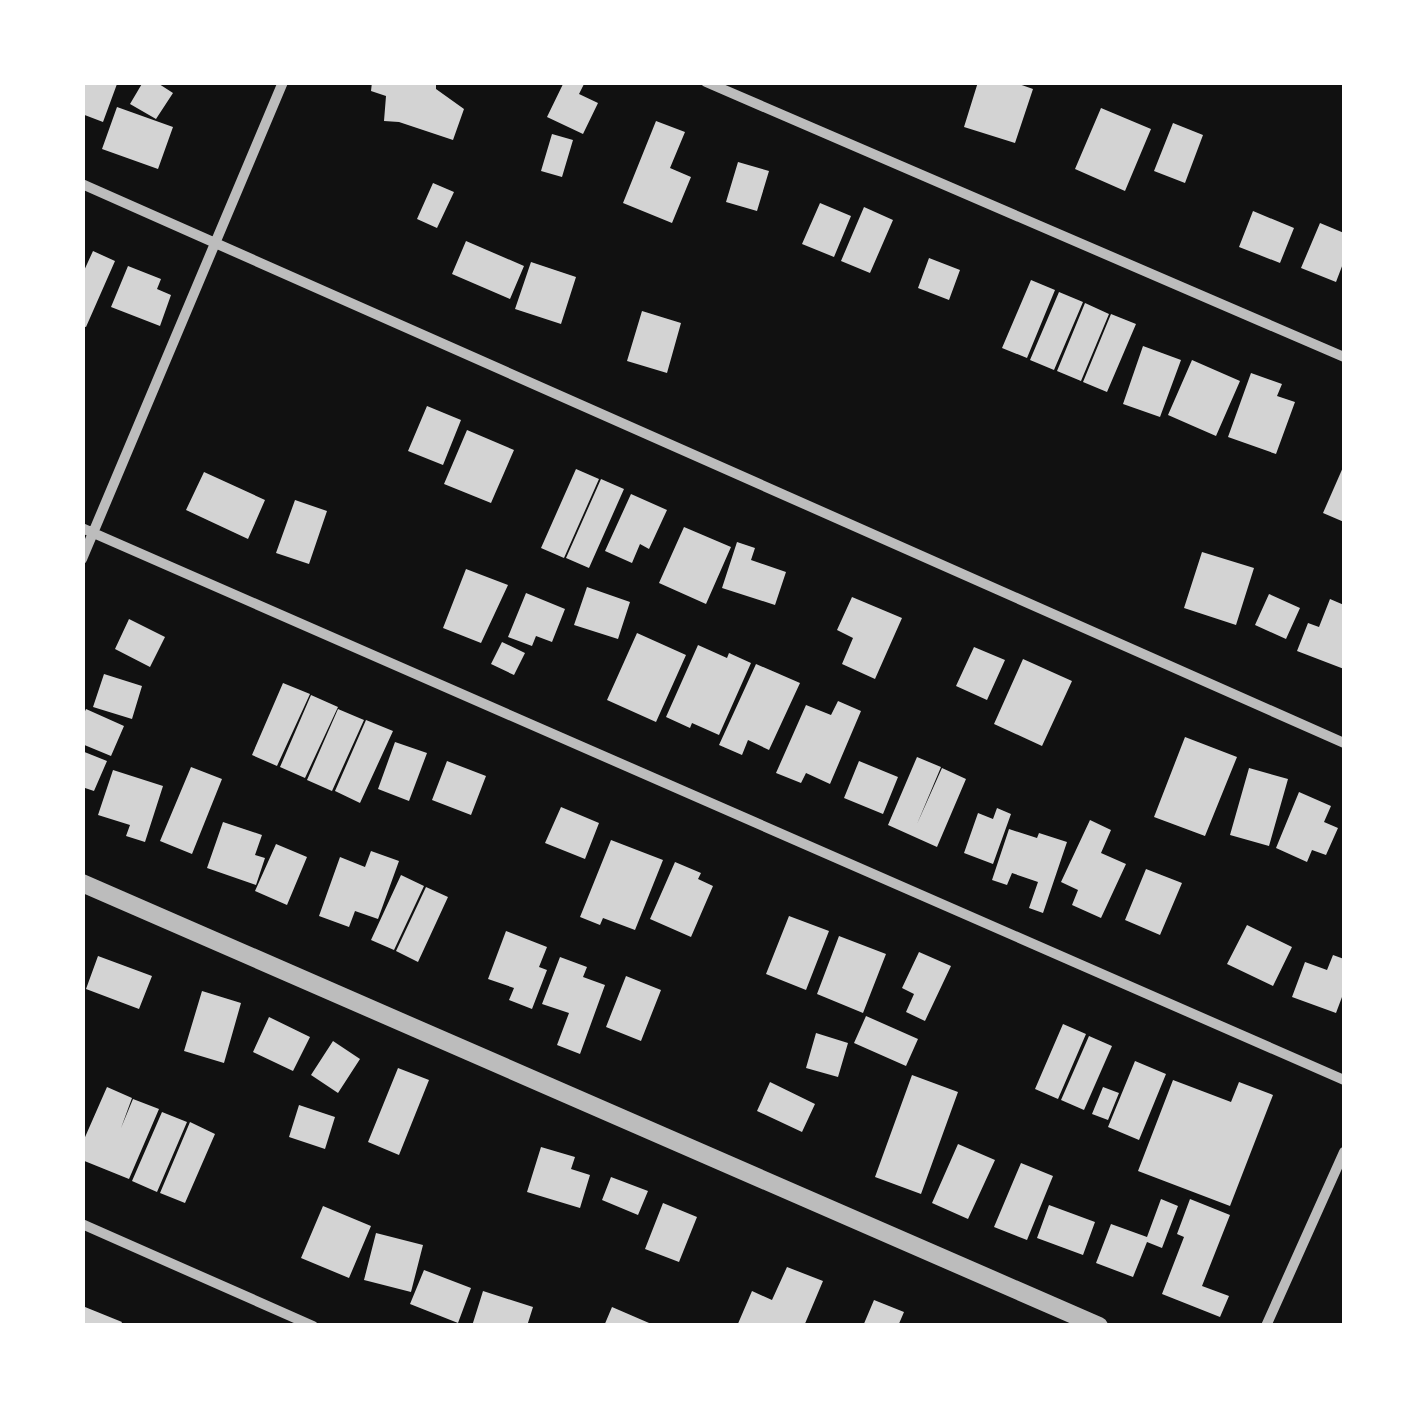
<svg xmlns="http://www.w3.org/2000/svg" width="1427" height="1408" viewBox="0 0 1427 1408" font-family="'DM Sans',sans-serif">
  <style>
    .building { fill: #d3d3d3 }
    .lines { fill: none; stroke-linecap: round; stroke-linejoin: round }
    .minor { stroke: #bcbcbc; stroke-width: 10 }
    .tertiary { stroke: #bcbcbc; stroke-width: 18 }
  </style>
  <rect width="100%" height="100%" fill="#111"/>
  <path class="building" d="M82,82L117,84L103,122L82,114Z
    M143,82H156L173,93L156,119L130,104Z
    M372,82H436V89L464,109L453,140L399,122L384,121L386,96L371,91Z
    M564,82H585L579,94L598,103L583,134L547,117Z
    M978,82H1013L1033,89L1015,143L964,127Z
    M117,107L173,127L158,169L102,149Z
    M1101,108L1151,129L1125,191L1075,169Z
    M656,121L685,132L670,168L691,177L672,223L623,203Z
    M1173,123L1203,135L1185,183L1154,171Z
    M552,134L573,140L562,177L541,171Z
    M738,162L769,171L757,211L726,202Z
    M433,183L454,192L437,228L417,219Z
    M820,203L851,216L834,257L802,244Z
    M864,207L893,220L870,273L841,261Z
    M1253,211L1294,228L1280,263L1239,247Z
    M1320,223L1344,233V261L1336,282L1301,268Z
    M466,241L524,266L510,299L452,274Z
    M93,251L115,261L86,327L82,326V275Z
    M929,258L960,270L949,300L918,288Z
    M531,262L576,277L561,324L515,309Z
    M128,266L161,279L157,289L171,295L160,326L111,307Z
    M1031,280L1055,290L1027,358L1002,348Z
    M1059,292L1083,302L1054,370L1030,360Z
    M1085,303L1109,314L1081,381L1057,371Z
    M642,311L681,323L667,373L627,361Z
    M1111,314L1136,324L1107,392L1083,382Z
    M1143,346L1181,360L1160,417L1123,404Z
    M1192,360L1240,381L1216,436L1168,415Z
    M1251,373L1282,384L1277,396L1295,402L1276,454L1228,437Z
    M427,406L461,420L443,465L408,451Z
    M467,430L514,450L491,503L444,484Z
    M1344,465V522L1323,513Z
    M576,469L599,479L564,558L541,548Z
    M204,472L265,500L248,539L186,510Z
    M601,479L624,489L589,568L566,558Z
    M631,494L667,510L649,549L640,544L632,563L605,551Z
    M295,500L327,511L309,564L276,553Z
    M684,527L731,547L706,604L659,583Z
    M737,542L755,548L751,560L786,572L775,605L722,588Z
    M1202,552L1254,568L1236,625L1184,608Z
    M466,569L508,585L481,643L443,628Z
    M587,587L630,602L618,639L574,625Z
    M526,593L565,609L552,642L536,636L532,646L508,637Z
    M1269,594L1300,608L1286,639L1255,625Z
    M852,597L902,618L875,679L842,664L853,638L837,630Z
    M1330,599L1344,605V669L1297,651L1308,623L1319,627Z
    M129,619L165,637L150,667L115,649Z
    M637,633L686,655L656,722L607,700Z
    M502,642L525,653L514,675L491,664Z
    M698,645L727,658L729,653L751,663L719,735L692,723L690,728L666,717Z
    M974,647L1005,660L987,700L956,686Z
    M1023,659L1072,681L1042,746L994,724Z
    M756,664L800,683L769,750L748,740L742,755L719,745Z
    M104,674L142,686L132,719L93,707Z
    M283,683L310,694L277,766L252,755Z
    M311,695L338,707L305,778L280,767Z
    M838,701L861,711L830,784L806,773L801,783L776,773L806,705L831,715Z
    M86,709L124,726L111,756L82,744V718Z
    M338,709L364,720L332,791L307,780Z
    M366,720L393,731L360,803L335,791Z
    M1185,737L1237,757L1205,836L1154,817Z
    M395,742L427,753L409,801L378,789Z
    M82,751L107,761L94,791L82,787Z
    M917,757L941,767L917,824L942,768L966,779L937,847L888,825Z
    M447,761L486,776L471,815L432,800Z
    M859,761L898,777L883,814L844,798Z
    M191,767L222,779L192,854L160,841Z
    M1249,768L1288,779L1269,846L1230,835Z
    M113,770L163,786L145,842L126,836L130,825L98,815Z
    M1299,792L1331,806L1324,822L1338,828L1326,855L1312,850L1307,862L1276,848Z
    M561,807L599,823L585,859L545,843Z
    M997,808L1011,814L993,864L964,853L978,813L993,819Z
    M1090,820L1111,830L1101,853L1126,864L1101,918L1072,905L1078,890L1061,882Z
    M223,822L262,835L255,855L265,858L256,885L207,868Z
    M1009,829L1037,838L1039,833L1067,842L1043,913L1029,908L1038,882L1012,873L1007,885L992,880Z
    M611,840L663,860L635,930L603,918L600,925L580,917Z
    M276,844L307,857L287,905L255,891Z
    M371,851L399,861L378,919L355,911L349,927L319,916L340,857L365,867Z
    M675,862L701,873L698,879L713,886L691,937L650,919Z
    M1146,869L1182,883L1160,935L1125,920Z
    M401,875L424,886L394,950L371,940Z
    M426,887L448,897L418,962L396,951Z
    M789,916L829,931L806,990L766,974Z
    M1247,925L1292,947L1273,986L1227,964Z
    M506,931L547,947L539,967L547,970L532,1009L509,1000L514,988L488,979Z
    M839,936L886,954L863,1013L817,994Z
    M919,952L951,966L925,1021L906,1012L914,994L902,988Z
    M1333,955L1344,959V998L1342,997L1336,1013L1292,997L1305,962L1327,970Z
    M98,956L152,976L139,1009L86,989Z
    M560,957L587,967L583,977L605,985L580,1054L557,1045L569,1013L542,1004Z
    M626,976L661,990L641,1041L606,1027Z
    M202,991L241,1003L224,1063L184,1051Z
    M866,1016L918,1039L906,1066L854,1043Z
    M269,1017L310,1037L293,1071L253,1052Z
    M1063,1024L1086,1034L1058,1099L1035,1089Z
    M816,1033L848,1043L838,1077L806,1068Z
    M1089,1036L1112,1046L1084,1110L1061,1100Z
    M333,1041L360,1059L338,1093L311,1075Z
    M1135,1061L1166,1074L1139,1140L1108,1127Z
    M398,1068L429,1080L399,1155L368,1142Z
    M912,1075L958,1092L921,1194L875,1177Z
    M1173,1080L1231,1102L1239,1082L1273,1095L1230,1206L1138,1171Z
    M770,1082L815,1104L802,1132L757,1111Z
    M107,1087L132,1098L121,1128L133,1099L159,1109L129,1179L82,1160V1144Z
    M1103,1087L1119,1093L1108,1120L1092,1114Z
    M299,1105L335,1117L325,1149L289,1137Z
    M162,1112L187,1122L157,1192L132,1181Z
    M190,1122L215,1134L185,1203L160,1193Z
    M958,1144L995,1160L968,1219L932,1203Z
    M541,1147L575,1157L571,1169L590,1175L580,1208L527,1192Z
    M1021,1163L1053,1176L1027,1240L994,1227Z
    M611,1177L648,1191L638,1215L602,1200Z
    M1161,1199L1178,1206L1162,1248L1147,1242L1133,1277L1096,1263L1111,1224L1147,1237Z
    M1190,1199L1230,1215L1202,1286L1229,1296L1220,1317L1162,1294L1184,1237L1177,1234Z
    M663,1203L697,1217L679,1262L645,1249Z
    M1049,1205L1095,1222L1083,1255L1037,1238Z
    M323,1206L371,1226L349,1278L301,1258Z
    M376,1233L423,1245L411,1292L364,1280Z
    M787,1267L823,1281L804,1326H737L752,1291L772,1300Z
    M424,1270L471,1288L458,1323L410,1304Z
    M483,1291L533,1307L527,1326H472Z
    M874,1300L904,1312L898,1326H863Z
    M85,1307L122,1322L120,1326H82Z
    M612,1307L656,1326H604Z"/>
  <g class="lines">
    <path class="minor" d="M706,82L1344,357
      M82,184L1344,743
      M82,528L1344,1080
      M82,559L283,82
      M82,1224L313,1326
      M1266,1326L1344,1152"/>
    <path class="tertiary" d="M82,883L1099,1326"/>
  </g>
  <rect width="1427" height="1408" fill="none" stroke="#ffffff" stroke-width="170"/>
</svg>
